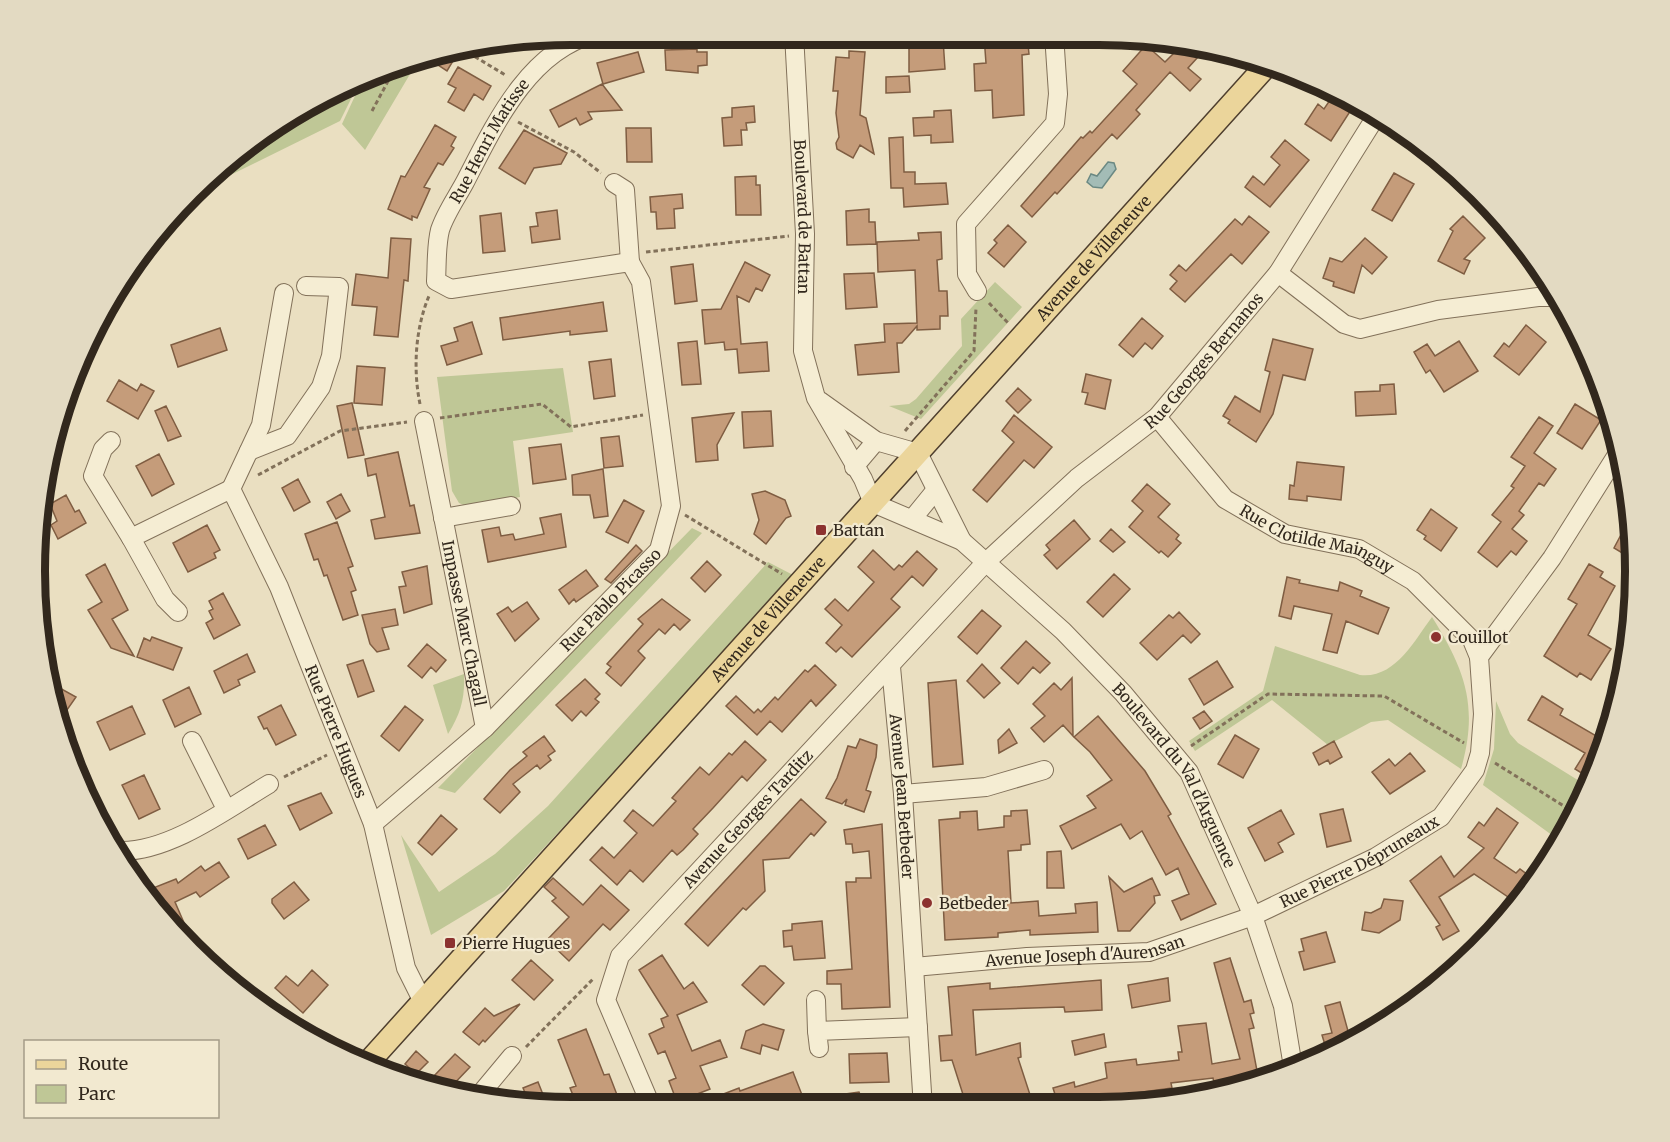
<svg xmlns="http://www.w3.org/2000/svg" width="1670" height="1142" viewBox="0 0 1670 1142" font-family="Merriweather,serif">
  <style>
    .green { fill: #bfc796 }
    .water { fill: #a3bcb6; stroke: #6b8983; stroke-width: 1.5 }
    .building { fill: #c59c7a; stroke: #7f5d42; stroke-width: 1.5 }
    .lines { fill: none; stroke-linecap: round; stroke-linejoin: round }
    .minor-casing { stroke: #82715a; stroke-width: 20 }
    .major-casing { stroke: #4f3f2e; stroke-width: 25 }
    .path { stroke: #82715a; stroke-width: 3; stroke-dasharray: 4.5 3; stroke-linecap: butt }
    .minor { stroke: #f5edd3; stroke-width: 18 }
    .major { stroke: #ebd59b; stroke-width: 22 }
    .poi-dot { fill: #8c322f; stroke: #f2e9d0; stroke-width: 2 }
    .labels { text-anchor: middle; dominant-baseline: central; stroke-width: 4.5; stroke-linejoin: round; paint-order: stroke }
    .street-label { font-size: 16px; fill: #32281d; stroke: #f2e9d0 }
    .poi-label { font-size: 16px; fill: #32281d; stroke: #f2e9d0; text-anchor: start }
    .rim { fill: none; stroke: #32281d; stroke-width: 8 }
  </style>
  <rect width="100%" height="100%" fill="#eadfc1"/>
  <path class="green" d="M419,59L365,150L342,124L360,85Z
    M357,87L340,121L198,191L273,125Z
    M995,282L1022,307L921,419L889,406L909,404L916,399L962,346L961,319Z
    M563,368L573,432L513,441L520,497L468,507L459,503L452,491L437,377Z
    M692,528L702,533L455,793L438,788Z
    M768,562L795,576L504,891L431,935L401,835L439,892L495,854L548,806Z
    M1432,617C1465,670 1479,706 1461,769L1388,720L1371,722L1328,745L1272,700L1195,751L1189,741L1263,691L1275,646L1360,675C1395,679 1414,641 1432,617Z
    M464,674C465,698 461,713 448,734L433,685Z
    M1496,701L1510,734L1518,743L1589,787L1560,841L1483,785L1494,749Z"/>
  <path class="water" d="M1108,162L1114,163L1116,169L1102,188L1093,187L1087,182L1091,174L1097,176Z"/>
  <path class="building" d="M1027,34L1029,54L1022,55L1024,115L993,118L992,90L975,91L974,64L986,63L984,36Z
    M925,35V40L943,39L945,69L909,72V36Z
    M1184,43L1208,46L1188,68L1201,79L1190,91L1170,72L1136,110L1140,114L1117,139L1112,134L1057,194L1055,192L1032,217L1021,206L1081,137L1083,138L1090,131L1092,133L1137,84L1123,71L1146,45L1165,62Z
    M460,49L447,71L424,56L432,53Z
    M697,49V52H707V65L698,66V73L666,70L665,50Z
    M849,51L865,52L860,115L866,118L874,154L860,145L853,158L837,149L836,143L839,137L836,113L838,91H833L836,57L849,58Z
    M638,52L644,72L603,84L597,63Z
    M458,67L491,86L483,100L474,94L464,111L448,102L456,88L448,84Z
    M909,76L910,92L886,93V77Z
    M602,84L622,110L588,112L592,119L580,125L576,118L559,127L550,110Z
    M1332,97L1351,110L1331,141L1305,124L1318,104L1324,109Z
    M754,106L755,122L746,123L747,130H741L742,145L724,146L722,118L732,117V108Z
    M951,110L953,142L931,143V135L914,136L913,118L934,117V111Z
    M435,125L456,137L451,146L454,148L443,165L438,163L424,187L430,189L417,218L412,216V220L388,209L401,176L405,177Z
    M626,128H651L652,162H627Z
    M524,130L567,153L561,164L534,168L525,184L499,168Z
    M903,137L904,172H915V184L946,183L948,204L904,207L903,188H891L889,138Z
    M1285,140L1309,160L1270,207L1245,187L1253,176L1264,185L1280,165L1271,157Z
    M1394,173L1414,184L1392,221L1372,210Z
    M756,176V185H760L761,215H736L735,177Z
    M682,194L683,208L674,209L675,228L657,229L656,212H651L650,197Z
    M869,209V222H875L876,244L847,245L846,211Z
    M557,210L560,239L532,243L530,227L538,226L536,213Z
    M501,213L505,251L483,253L480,216Z
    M1249,216L1269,232L1242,264L1231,254L1185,302L1170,289L1177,281L1170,275L1179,265L1186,271L1235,219L1242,225Z
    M1463,216L1485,238L1464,259L1470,261L1464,274L1438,261L1453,231L1450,229Z
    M1008,225L1026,242L1004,267L988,253L997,243L994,240Z
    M941,232L942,259L937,260L939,291H947L948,316H940V329L917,330V326L902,343H897L899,372L858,375L855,345L885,342L884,324L917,323L915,270L878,272L877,242L919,240L918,233Z
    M391,238L411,239L408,281L404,280L398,337L374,335L377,307L352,305L356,274L388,278Z
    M1365,238L1387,257L1372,274L1362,265L1354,293L1333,286L1334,282L1323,278L1330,258L1342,262Z
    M745,262L770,275L762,291L756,288L749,302L737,296L741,344L767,342L769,371L739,373L737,349L725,350L724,342L705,344L702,310L721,309Z
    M693,264L697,301L675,304L671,267Z
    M874,273L877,307L846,309L844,274Z
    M603,302L607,331L570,335V331L503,340L500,318Z
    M1142,318L1163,336L1152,349L1145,343L1133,357L1119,345Z
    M472,322L482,354L447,365L441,346L458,341L454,328Z
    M1526,325L1546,342L1519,375L1494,356L1504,343L1509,347Z
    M220,328L227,350L178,367L171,345Z
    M1273,339L1313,349L1305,380L1283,375L1273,414L1256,442L1228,423L1230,420L1223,416L1235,396L1260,412L1270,372L1265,370Z
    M697,341L701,384L682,385L678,343Z
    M1459,341L1478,371L1444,392L1430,370L1426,373L1414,352L1427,344L1435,356Z
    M611,359L615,396L594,399L589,362Z
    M357,366L385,368L382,405L354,403Z
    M1086,374L1111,380L1105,409L1085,404L1088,393L1082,392Z
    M119,380L137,391L141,384L154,391L138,419L107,401Z
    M1394,384L1396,414L1356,416L1355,392L1380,391V385Z
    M1018,388L1031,400L1018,413L1006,401Z
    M352,403L364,455L348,458L337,406Z
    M1575,404L1601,420L1582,449L1557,433Z
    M166,406L181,436L168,441L155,411Z
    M771,411L773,446L744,448L742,412Z
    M734,413L717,445L718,460L696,462L692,418Z
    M1014,415L1052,447L1034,468L1024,460L987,502L973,490L1014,442L1002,431Z
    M1539,417L1553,426L1534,453L1556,469L1544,486L1539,483L1519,511L1524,515L1512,529L1527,541L1516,555L1511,551L1497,567L1478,552L1501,522L1492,515L1514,488L1511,486L1525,466L1511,457Z
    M619,436L623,466L604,468L601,438Z
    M561,444L566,479L533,484L529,448Z
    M398,452L410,506L414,505L420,533L375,539L371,520L385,517L376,474L368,476L365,459Z
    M159,454L174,484L152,496L136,466Z
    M1297,462L1344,467L1341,500L1307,496V501L1289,499L1290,485L1294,486Z
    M603,469L608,516L594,518L590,495H573L572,475Z
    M298,479L310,502L294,511L282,488Z
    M1147,484L1170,504L1158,517L1179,535L1176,539L1181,543L1168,557L1161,551L1159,553L1129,527L1143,511L1132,501Z
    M765,491L785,500L791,516L786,518L766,544L754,534L759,520L752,494Z
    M341,494L350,511L336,519L327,502Z
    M66,495L75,512L79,510L86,523L58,539L51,525L57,521L50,504Z
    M624,500L644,511L628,543L606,532Z
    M1431,509L1457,528L1441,551L1424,539L1426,536L1417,530Z
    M561,514L566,547L488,562L482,530L499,527L501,536L513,534L515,540L544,534L540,518Z
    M1074,520L1090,539L1057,569L1044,555L1050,550L1046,545Z
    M337,522L353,566L348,568L356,590L351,592L358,615L343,620L327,575L324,576L318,559L314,560L305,534Z
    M207,525L220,550L214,553L216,558L188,572L173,543Z
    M1111,529L1125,542L1113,552L1100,541Z
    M1623,531L1632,536L1634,560L1614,548Z
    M636,545L642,551L611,583L605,579Z
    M873,550L894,570L899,565L902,567L917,551L937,569L923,586L912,576L891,599L900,607L852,657L841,647L836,652L826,643L842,625L825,609L835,599L848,611L874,582L858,567Z
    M707,561L721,575L705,592L691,578Z
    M105,564L128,610L112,619L134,656L111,648L88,610L102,602L86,575Z
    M1589,564L1603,572L1600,577L1615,586L1588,635L1611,649L1591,680L1580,673L1577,677L1544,656L1577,604L1568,599Z
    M427,566L432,604L404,613L399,587L406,586L402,572Z
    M586,570L598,586L576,602L574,599L569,604L559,590Z
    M1114,574L1130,589L1103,617L1087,602Z
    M1287,577L1300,580L1299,583L1338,591L1340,582L1362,591L1360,596L1389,608L1378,634L1346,621L1337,653L1323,650L1332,614L1294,606L1291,619L1279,616Z
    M223,593L240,625L214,639L206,623L213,619L209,611L213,609L209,601Z
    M662,599L690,620L680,630L674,624L665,634L659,629L638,651L645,658L621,686L606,673L611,667L607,664L643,624L638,619Z
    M527,602L539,619L515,641L497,614L508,607L512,612Z
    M395,609L398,625L382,628L389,649L377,652L370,644L362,615Z
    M982,610L1001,626L977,654L958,637Z
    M1179,612L1200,634L1191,643L1183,635L1157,660L1140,643L1169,615L1173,618Z
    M152,637L182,648L173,670L137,657L144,638L150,641Z
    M1026,641L1050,663L1040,673L1033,667L1018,684L1001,668Z
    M427,644L446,660L436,672L431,667L422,678L408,666Z
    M247,654L255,672L238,680L240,685L224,693L214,671Z
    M363,660L374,691L358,697L347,665Z
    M1217,661L1233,687L1204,705L1189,679Z
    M982,664L1000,683L984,698L967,681Z
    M815,665L836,685L816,706L811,700L782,732L770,721L757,735L726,706L736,696L754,713L758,709L761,712L775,697L778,700L805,670L808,672Z
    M1072,678L1073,736L1063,725L1044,742L1031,728L1045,716L1033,704L1054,683L1061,690Z
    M585,679L600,694L595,699L599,702L586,716L581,711L572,721L556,705Z
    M956,680L963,764L933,767L928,683Z
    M47,681L76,697L60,720L57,712Z
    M189,687L201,714L175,727L163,700Z
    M1542,696L1563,709L1560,715L1605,741L1593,780L1575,769L1585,753L1528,720Z
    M281,705L296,735L276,745L267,728L264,729L258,717Z
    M132,706L145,734L110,750L97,722Z
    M405,706L423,720L399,751L381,736Z
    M1204,711L1212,721L1200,729L1193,718Z
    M1098,716L1145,771L1171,814L1168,816L1216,904L1181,920L1172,901L1189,894L1178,868L1166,875L1142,831L1130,839L1121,824L1072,849L1060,826L1096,808L1087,796L1112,780L1090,752L1074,737Z
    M1009,729L1017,743L999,753L998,740Z
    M1235,735L1259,749L1243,778L1218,764Z
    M544,736L555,751L548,756L551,760L540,769L537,765L513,784L520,792L500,813L484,799L510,770L527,756L523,752Z
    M860,739L877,745L876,757L866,790L871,792L864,812L845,805L847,799L842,804L826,798L837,778L848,746L856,748Z
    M745,741L766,760L747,781L742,776L713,808L693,829L698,834L683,850L677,855L672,850L643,882L630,870L617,885L590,860L602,847L614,858L637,833L624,821L633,810L653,826L676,801L672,798L700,767L709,775L729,753L732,755Z
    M1334,741L1342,757L1330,764L1328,760L1319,765L1313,753Z
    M1410,753L1425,771L1390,794L1372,772L1389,759L1395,766Z
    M144,775L160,809L139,819L122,785Z
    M321,793L332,813L300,830L288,806Z
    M801,799L826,822L814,836L811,833L789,858L763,860L765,891L746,910L743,908L708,946L685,924Z
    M1497,808L1518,823L1494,858L1516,873L1520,869L1536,881L1517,903L1474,874L1439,897L1459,931L1443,940L1436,927L1440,925L1410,881L1441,856L1454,877L1484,848L1468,837L1479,822L1484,826Z
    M1343,809L1351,841L1327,847L1320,814Z
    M1027,810L1030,844L1021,845V850L1008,851L1011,903L1038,901L1039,916L1076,913L1075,904L1097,902L1098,932L1030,935V930L998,933V937L945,940L939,820L960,818V812L977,811L978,830L1004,827V816H1011V811Z
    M1281,810L1294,834L1278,843L1283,852L1265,861L1248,828Z
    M441,815L457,829L432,855L418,843Z
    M882,824L890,1007L842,1009L841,984H827V971L852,969L846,882H856V878H871L869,851L853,853L852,844H846L844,830Z
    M265,825L276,845L248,859L238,839Z
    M1061,851L1064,888H1047V852Z
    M219,862L229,877L200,897L196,892L175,902L191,939L186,942L148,890L176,879L178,883L201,866L205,871Z
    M1109,877L1124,892L1152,878L1160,895L1154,896L1155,903L1130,931H1118Z
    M553,878L583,905L601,885L629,910L610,930L603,924L569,961L547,940L569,917L552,901L556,898L544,887Z
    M294,882L309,900L284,919L272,903V899Z
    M1384,899L1403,901L1400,920L1379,933L1362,930L1365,912L1371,913L1381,908Z
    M822,921L825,958L794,960L792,946L784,947L783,931L792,930V924Z
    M1326,932L1335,962L1304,970L1299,952L1304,951L1301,939Z
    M662,955L684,989L693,982L707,1002L677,1015L692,1051L720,1040L727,1057L700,1066L710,1089L677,1102L669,1081L676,1078L665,1051L658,1054L649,1034L664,1027L661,1019L668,1016L639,970Z
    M1230,958L1244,1002L1251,1000L1254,1013L1250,1014L1254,1028L1249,1029L1258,1076L1232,1080L1233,1084L1215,1087L1213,1078L1171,1083L1172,1088L1090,1099L1091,1102L1071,1107H1059L1053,1088L1074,1082L1075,1087L1107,1078L1105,1063L1136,1059L1137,1065L1179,1060L1178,1052H1182L1178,1026L1206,1023L1212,1064L1240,1059L1214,963Z
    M531,960L553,980L534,1000L512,980Z
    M760,966H765L784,983L764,1005L742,985Z
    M312,970L328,985L303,1013L275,988L286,976L298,986Z
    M1168,978L1170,1001L1132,1008L1128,985Z
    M1101,980L1102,1010L1065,1012L1064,1007L973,1010L976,1055L1020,1043L1021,1057L1018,1058L1034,1107H967L952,1060L941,1061L939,1036L952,1035L948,987L990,983V989Z
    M1340,1002L1351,1042L1328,1055L1322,1035L1332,1033L1325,1006Z
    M520,1004L485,1042L483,1040L479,1045L463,1032L485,1008L494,1016Z
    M763,1024L784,1030L778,1050L762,1045L760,1054L741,1048L746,1031Z
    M586,1029L604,1075L609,1074L619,1100L600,1107H578L570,1088L576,1086L558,1040Z
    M1104,1034L1106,1047L1075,1055L1072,1041Z
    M416,1051L428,1062L416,1074L405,1064Z
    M887,1053L889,1082L850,1083L849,1054Z
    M455,1054L470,1067L449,1089L434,1076Z
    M793,1072L804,1100L786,1107H768L763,1096L734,1107H727L721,1095L739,1088L740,1091Z
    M538,1082L544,1097L529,1102L523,1088Z
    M859,1092L865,1107H811L810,1099Z"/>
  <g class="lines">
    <g class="minor-casing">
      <g id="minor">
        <path id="s1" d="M794,34L805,234L803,351L816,398L863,479L873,503L962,541L1063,631L1123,693L1189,772L1253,916L1283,1006L1293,1067"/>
        <path d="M614,183L625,190L630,262"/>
        <path d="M1278,273L1344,324L1360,329L1438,310L1538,297H1558"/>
        <path d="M977,291L967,274L966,224L1055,123L1058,94L1054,34"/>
        <path d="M820,401L876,441L918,453L962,541"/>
        <path id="s2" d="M1157,417L1225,499L1285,534L1359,549L1413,581L1472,640L1479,657"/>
        <path id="s3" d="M424,421L485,728"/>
        <path d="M111,441L103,449L93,476L131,538"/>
        <path d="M249,451L287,436L321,387L331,356L339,287L306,286"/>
        <path d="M854,467L876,441"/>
        <path d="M231,489L261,425L284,293"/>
        <path d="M443,518L511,506"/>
        <path d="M913,518L935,491"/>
        <path id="s4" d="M178,612L165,599L131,538L231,489L279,587L373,824L406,968L423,1002"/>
        <path id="s5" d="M891,667L903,794L923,1108"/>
        <path d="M192,741L226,809"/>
        <path d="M903,794L986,787L1044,770"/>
        <path id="s6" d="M373,824L485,728L659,550L671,506L641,282L630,262L451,289L436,281C437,265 436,246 440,230C445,214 457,197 465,182C494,126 528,51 594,34"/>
        <path d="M120,851C170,852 227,809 269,784"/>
        <path id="s7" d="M914,967L1027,957L1149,952L1253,916L1376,857L1441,817L1475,770L1480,753L1483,714L1479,657L1552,558L1620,450"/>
        <path d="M816,1000L817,1031"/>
        <path d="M819,1048L817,1031L918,1027"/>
        <path d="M477,1098L512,1056"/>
        <path id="s8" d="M652,1108L606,1000L620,956L986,562L1077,478L1157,417L1278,273L1375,118"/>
      </g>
    </g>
    <g class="major-casing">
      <g id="major">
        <path id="s9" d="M365,1066L1266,66"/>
      </g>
    </g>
    <path class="path" d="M462,49L507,76
      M372,111L394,70
      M518,122L574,152L601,173
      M646,252L789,236
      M989,303L1009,324
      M420,404C413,370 415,329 429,296
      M440,418L542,404L571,427L643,415
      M905,431L974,351L976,308
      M258,475L340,431L407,422
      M685,515L782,574
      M1191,746L1268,694L1384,696L1464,743
      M1495,763L1575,813
      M284,777L327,755
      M526,1047L593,979"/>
    <use href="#minor" class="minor"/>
    <use href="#major" class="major"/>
  </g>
  <g class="poi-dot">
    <rect x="815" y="524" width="12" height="12" rx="3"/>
    <circle cx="1436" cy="637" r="6"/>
    <circle cx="927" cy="903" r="6"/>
    <rect x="444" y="937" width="12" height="12" rx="3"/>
  </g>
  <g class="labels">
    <g class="street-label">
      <text stroke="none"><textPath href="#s6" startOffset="1042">Rue Henri Matisse</textPath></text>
      <text stroke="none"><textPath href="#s1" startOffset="183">Boulevard de Battan</textPath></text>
      <text stroke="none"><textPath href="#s9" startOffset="1088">Avenue de Villeneuve</textPath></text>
      <text stroke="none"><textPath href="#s8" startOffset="999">Rue Georges Bernanos</textPath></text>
      <text stroke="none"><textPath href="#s2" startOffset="208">Rue Clotilde Mainguy</textPath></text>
      <text stroke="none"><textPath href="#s6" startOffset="327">Rue Pablo Picasso</textPath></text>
      <text stroke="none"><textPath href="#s9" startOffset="602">Avenue de Villeneuve</textPath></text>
      <text stroke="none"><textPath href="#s3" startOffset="206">Impasse Marc Chagall</textPath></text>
      <text stroke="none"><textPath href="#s4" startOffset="464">Rue Pierre Hugues</textPath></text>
      <text stroke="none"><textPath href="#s1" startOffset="902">Boulevard du Val d'Arguence</textPath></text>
      <text stroke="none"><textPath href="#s5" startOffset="130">Avenue Jean Betbeder</textPath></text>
      <text stroke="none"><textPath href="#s8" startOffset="351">Avenue Georges Tarditz</textPath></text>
      <text stroke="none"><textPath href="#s7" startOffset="465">Rue Pierre Dépruneaux</textPath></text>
      <text stroke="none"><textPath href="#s7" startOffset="172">Avenue Joseph d'Aurensan</textPath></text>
    </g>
    <g class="poi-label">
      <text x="833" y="530">Battan</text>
      <text x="1448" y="637">Couillot</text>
      <text x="939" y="903">Betbeder</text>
      <text x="462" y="943">Pierre Hugues</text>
    </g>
  </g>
  <path d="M0 0H1670V1142H0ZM571 45H1099A526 526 0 0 1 1625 571V571A526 526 0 0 1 1099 1097H571A526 526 0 0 1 45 571V571A526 526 0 0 1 571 45Z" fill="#e3dac2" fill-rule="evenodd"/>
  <path class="rim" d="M571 45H1099A526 526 0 0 1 1625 571V571A526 526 0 0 1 1099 1097H571A526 526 0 0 1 45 571V571A526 526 0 0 1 571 45Z"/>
  <rect x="24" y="1040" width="195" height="78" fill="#f2e9d0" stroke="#a59c88" stroke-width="1.5"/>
  <rect x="36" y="1060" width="30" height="9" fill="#ebd59b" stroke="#a59c88" stroke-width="1.5"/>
  <text x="78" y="1070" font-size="18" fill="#32281d">Route</text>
  <rect x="36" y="1085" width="30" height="18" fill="#bfc796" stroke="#a59c88" stroke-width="1.5"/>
  <text x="78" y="1100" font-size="18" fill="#32281d">Parc</text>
</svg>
